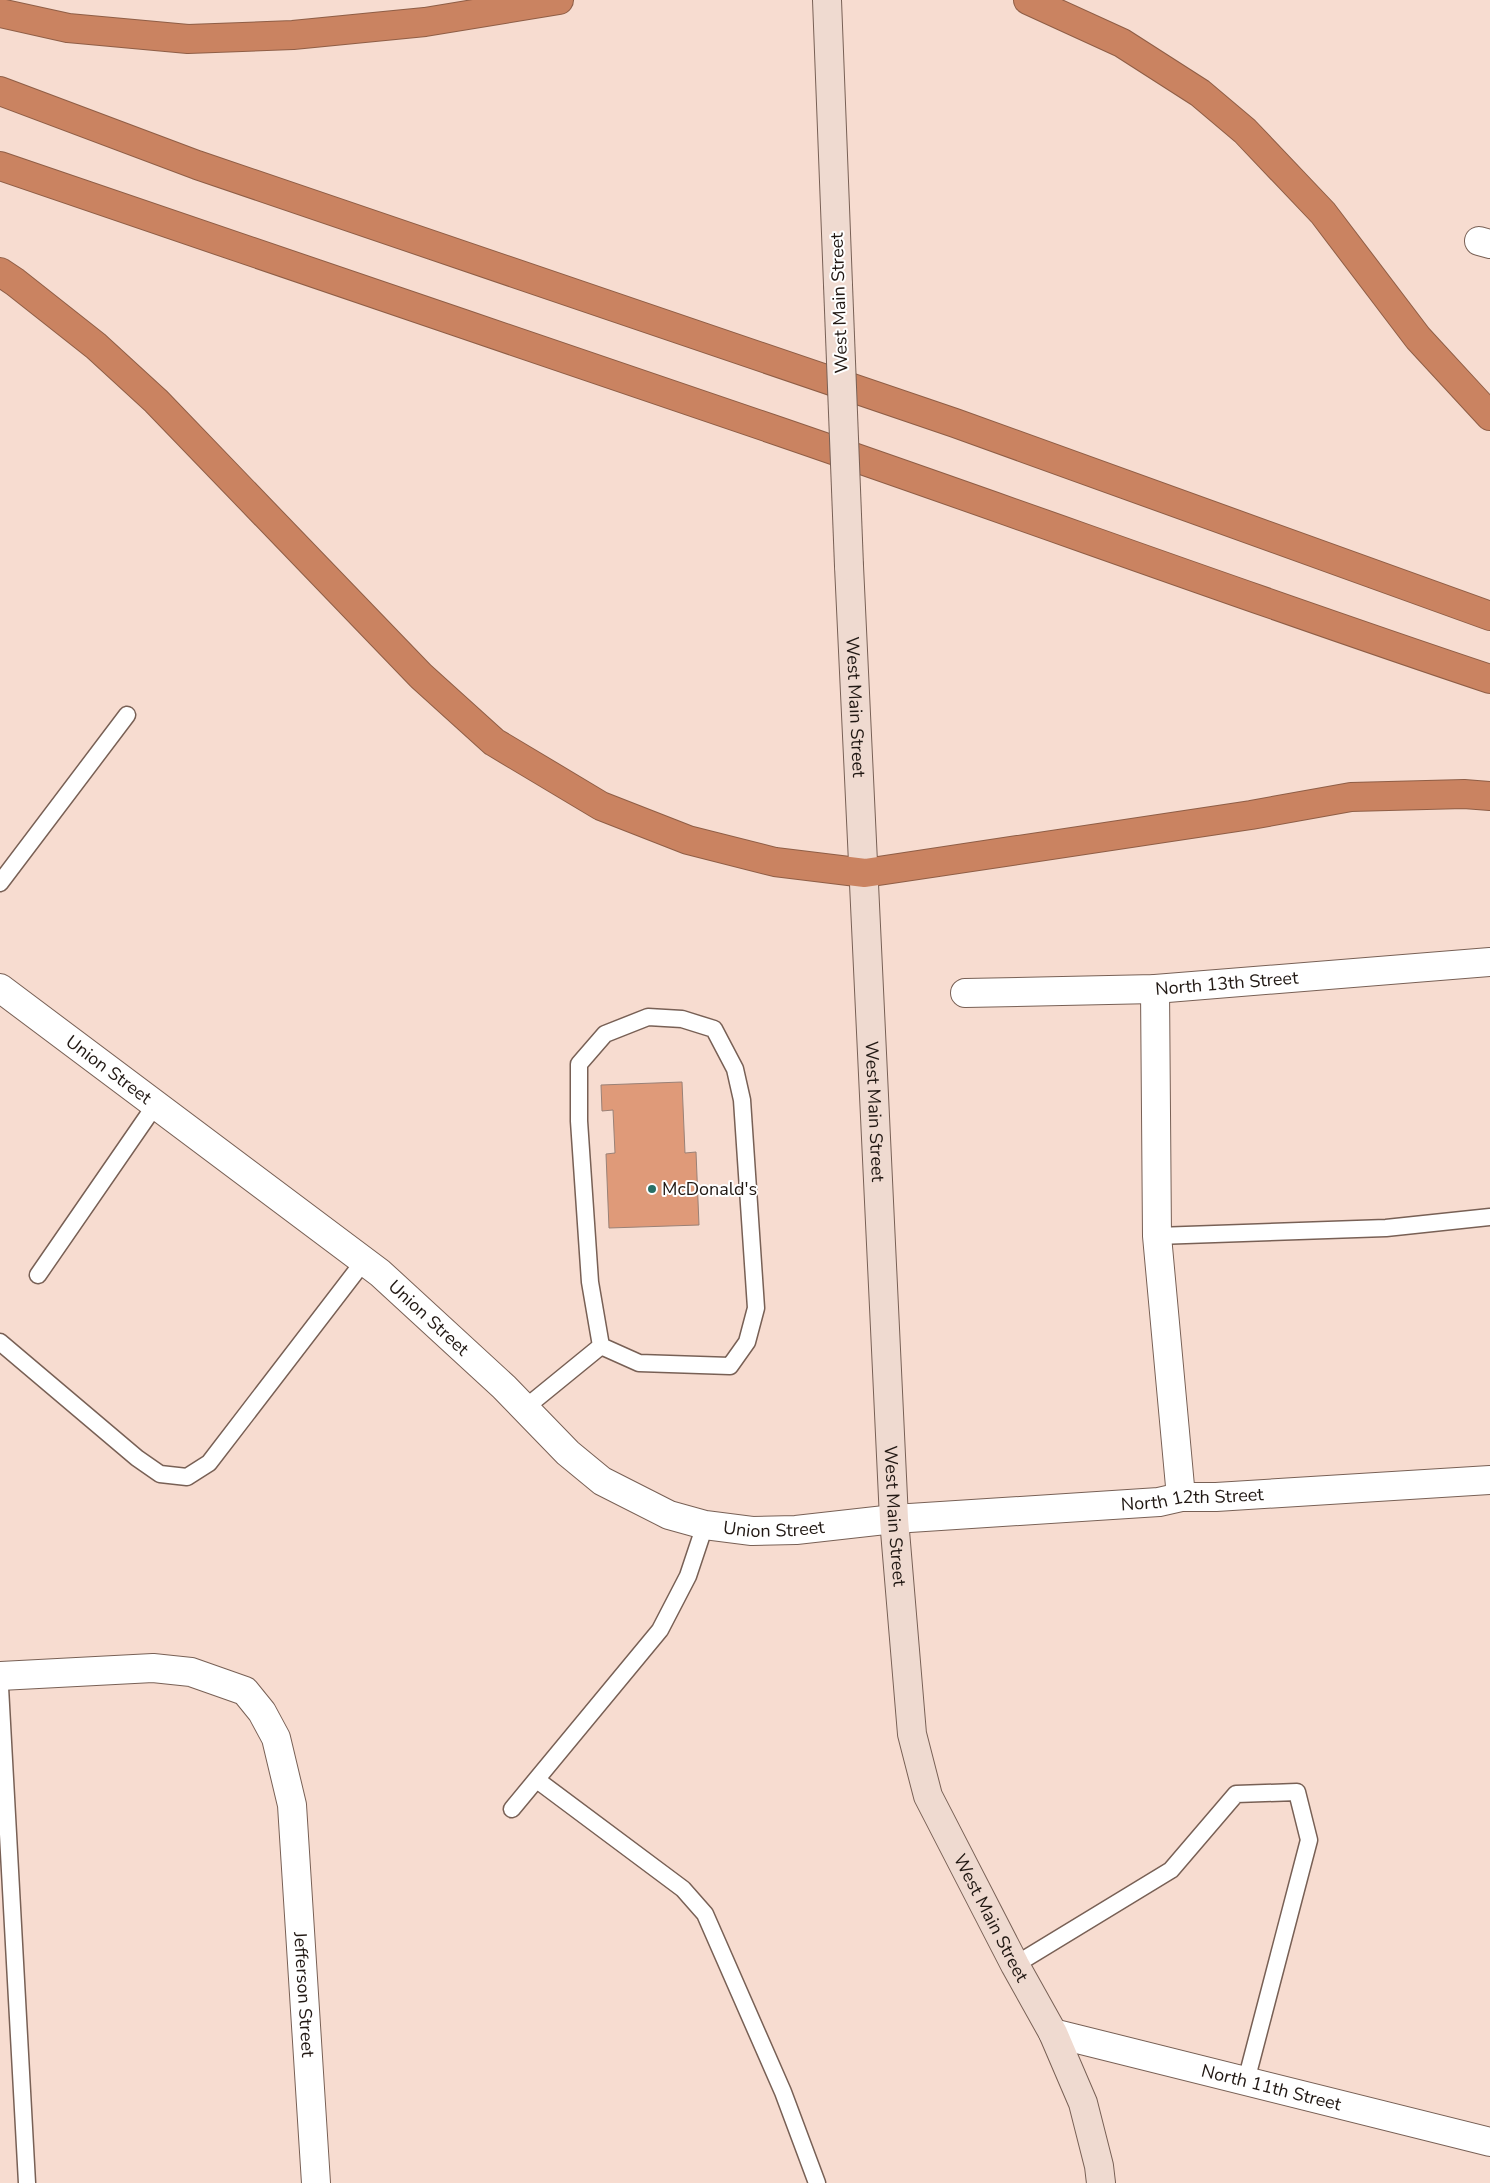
<svg xmlns="http://www.w3.org/2000/svg" width="1490" height="2183" viewBox="0 0 1490 2183" font-family="'Nunito Sans',sans-serif">
  <style>
    .building { fill: #df9a79; stroke: #9a8176 }
    .lines { fill: none; stroke-linecap: round; stroke-linejoin: round }
    .service-casing { stroke: #786055; stroke-width: 19 }
    .minor-casing { stroke: #786055; stroke-width: 30 }
    .tertiary-casing { stroke: #786055; stroke-width: 30 }
    .secondary-casing { stroke: #786055; stroke-width: 30 }
    .motorway-casing { stroke: #8f5e46; stroke-width: 30 }
    .service { stroke: #fff; stroke-width: 16 }
    .minor { stroke: #fff; stroke-width: 28 }
    .tertiary { stroke: #fff; stroke-width: 28 }
    .secondary { stroke: #efdad0; stroke-width: 28 }
    .motorway { stroke: #ca8361; stroke-width: 28 }
    .secondary-bridge-casing { stroke: #786055; stroke-width: 30; stroke-linecap: butt }
    .secondary-bridge { stroke: #efdad0; stroke-width: 28 }
    .poi-dot { fill: #297066; stroke: #fff; stroke-width: 2 }
    .labels { text-anchor: middle; dominant-baseline: central; stroke-width: 4; stroke-linejoin: round; paint-order: stroke }
    .street-label { font-size: 18px; fill: #211813; stroke: #fff }
    .poi-label { font-size: 18px; fill: #211813; stroke: #fff; text-anchor: start }
  </style>
  <rect width="100%" height="100%" fill="#f7dcd0"/>
  <path class="building" d="M682,1082L685,1153L696,1152L699,1225L609,1228L606,1154L615,1153L613,1110L602,1111L601,1085Z"/>
  <g class="lines">
    <g class="service-casing">
      <path id="service" d="M0,883L127,715
        M648,1017L682,1019L714,1029L735,1069L742,1100L756,1308L747,1342L730,1366L639,1363L601,1346L590,1282L579,1121V1064L605,1034Z
        M1157,1236L1386,1228L1490,1217
        M38,1275L156,1104
        M0,1342L137,1458L160,1474L187,1477L209,1463L364,1261
        M525,1408L601,1346
        M0,1687L27,2183
        M537,1780L683,1889L705,1914L783,2092L817,2183
        M512,1809L660,1630L688,1576L705,1525
        M1015,1965L1171,1870L1236,1794L1297,1792L1309,1840L1246,2081"/>
    </g>
    <g class="minor-casing">
      <g id="minor">
        <path d="M1479,241L1490,244"/>
        <path d="M1155,989L1157,1236L1181,1497"/>
        <path id="s1" d="M965,993L1155,989L1490,962"/>
        <path id="s2" d="M894,1519L1159,1502L1181,1497H1216L1490,1480"/>
        <path id="s3" d="M0,1676L153,1668L191,1672L245,1691L262,1712L276,1738L292,1805L316,2183"/>
      </g>
    </g>
    <g class="tertiary-casing">
      <g id="tertiary">
        <path id="s4" d="M0,988L380,1273L504,1387L568,1453L602,1481L669,1515L705,1525L752,1531L796,1530L894,1519"/>
        <path id="s5" d="M1053,2033L1490,2142"/>
      </g>
    </g>
    <g class="secondary-casing">
      <g id="secondary">
        <path d="M827,0L838,285"/>
        <path id="s6" d="M849,566L894,1519L912,1734L928,1796L1015,1965L1053,2033L1083,2103L1099,2166L1101,2183"/>
      </g>
    </g>
    <g class="motorway-casing">
      <path id="motorway" d="M1028,0L1122,43L1200,93L1245,131L1323,213L1418,338L1490,416
        M0,13L68,28L188,39L293,35L425,22L559,0
        M0,91L197,165L955,423L1490,616
        M0,166C257,256 515,340 772,429C1012,511 1250,599 1490,679
        M0,272L15,282L96,346L156,401L421,676L494,742L601,806L688,840L775,862L865,873L1251,815L1351,797L1464,794L1490,796"/>
    </g>
    <use href="#service" class="service"/>
    <use href="#minor" class="minor"/>
    <use href="#tertiary" class="tertiary"/>
    <use href="#secondary" class="secondary"/>
    <use href="#motorway" class="motorway"/>
    <g class="secondary-bridge-casing">
      <path id="secondary-bridge" d="M838,285L849,566"/>
    </g>
    <use href="#secondary-bridge" class="secondary-bridge"/>
  </g>
  <circle class="poi-dot" cx="652" cy="1189" r="5"/>
  <g class="labels">
    <g class="street-label">
      <text transform="translate(839 303) rotate(-92)">West Main Street</text>
      <text stroke="none"><textPath href="#s6" startOffset="141">West Main Street</textPath></text>
      <text stroke="none"><textPath href="#s1" startOffset="262">North 13th Street</textPath></text>
      <text stroke="none"><textPath href="#s4" startOffset="136">Union Street</textPath></text>
      <text stroke="none"><textPath href="#s6" startOffset="546">West Main Street</textPath></text>
      <text stroke="none"><textPath href="#s4" startOffset="541">Union Street</textPath></text>
      <text stroke="none"><textPath href="#s2" startOffset="299">North 12th Street</textPath></text>
      <text stroke="none"><textPath href="#s6" startOffset="951">West Main Street</textPath></text>
      <text stroke="none"><textPath href="#s4" startOffset="961">Union Street</textPath></text>
      <text stroke="none"><textPath href="#s6" startOffset="1371">West Main Street</textPath></text>
      <text stroke="none"><textPath href="#s3" startOffset="564">Jefferson Street</textPath></text>
      <text stroke="none"><textPath href="#s5" startOffset="225">North 11th Street</textPath></text>
    </g>
    <g class="poi-label">
      <text x="662" y="1189">McDonald's</text>
    </g>
  </g>
</svg>
